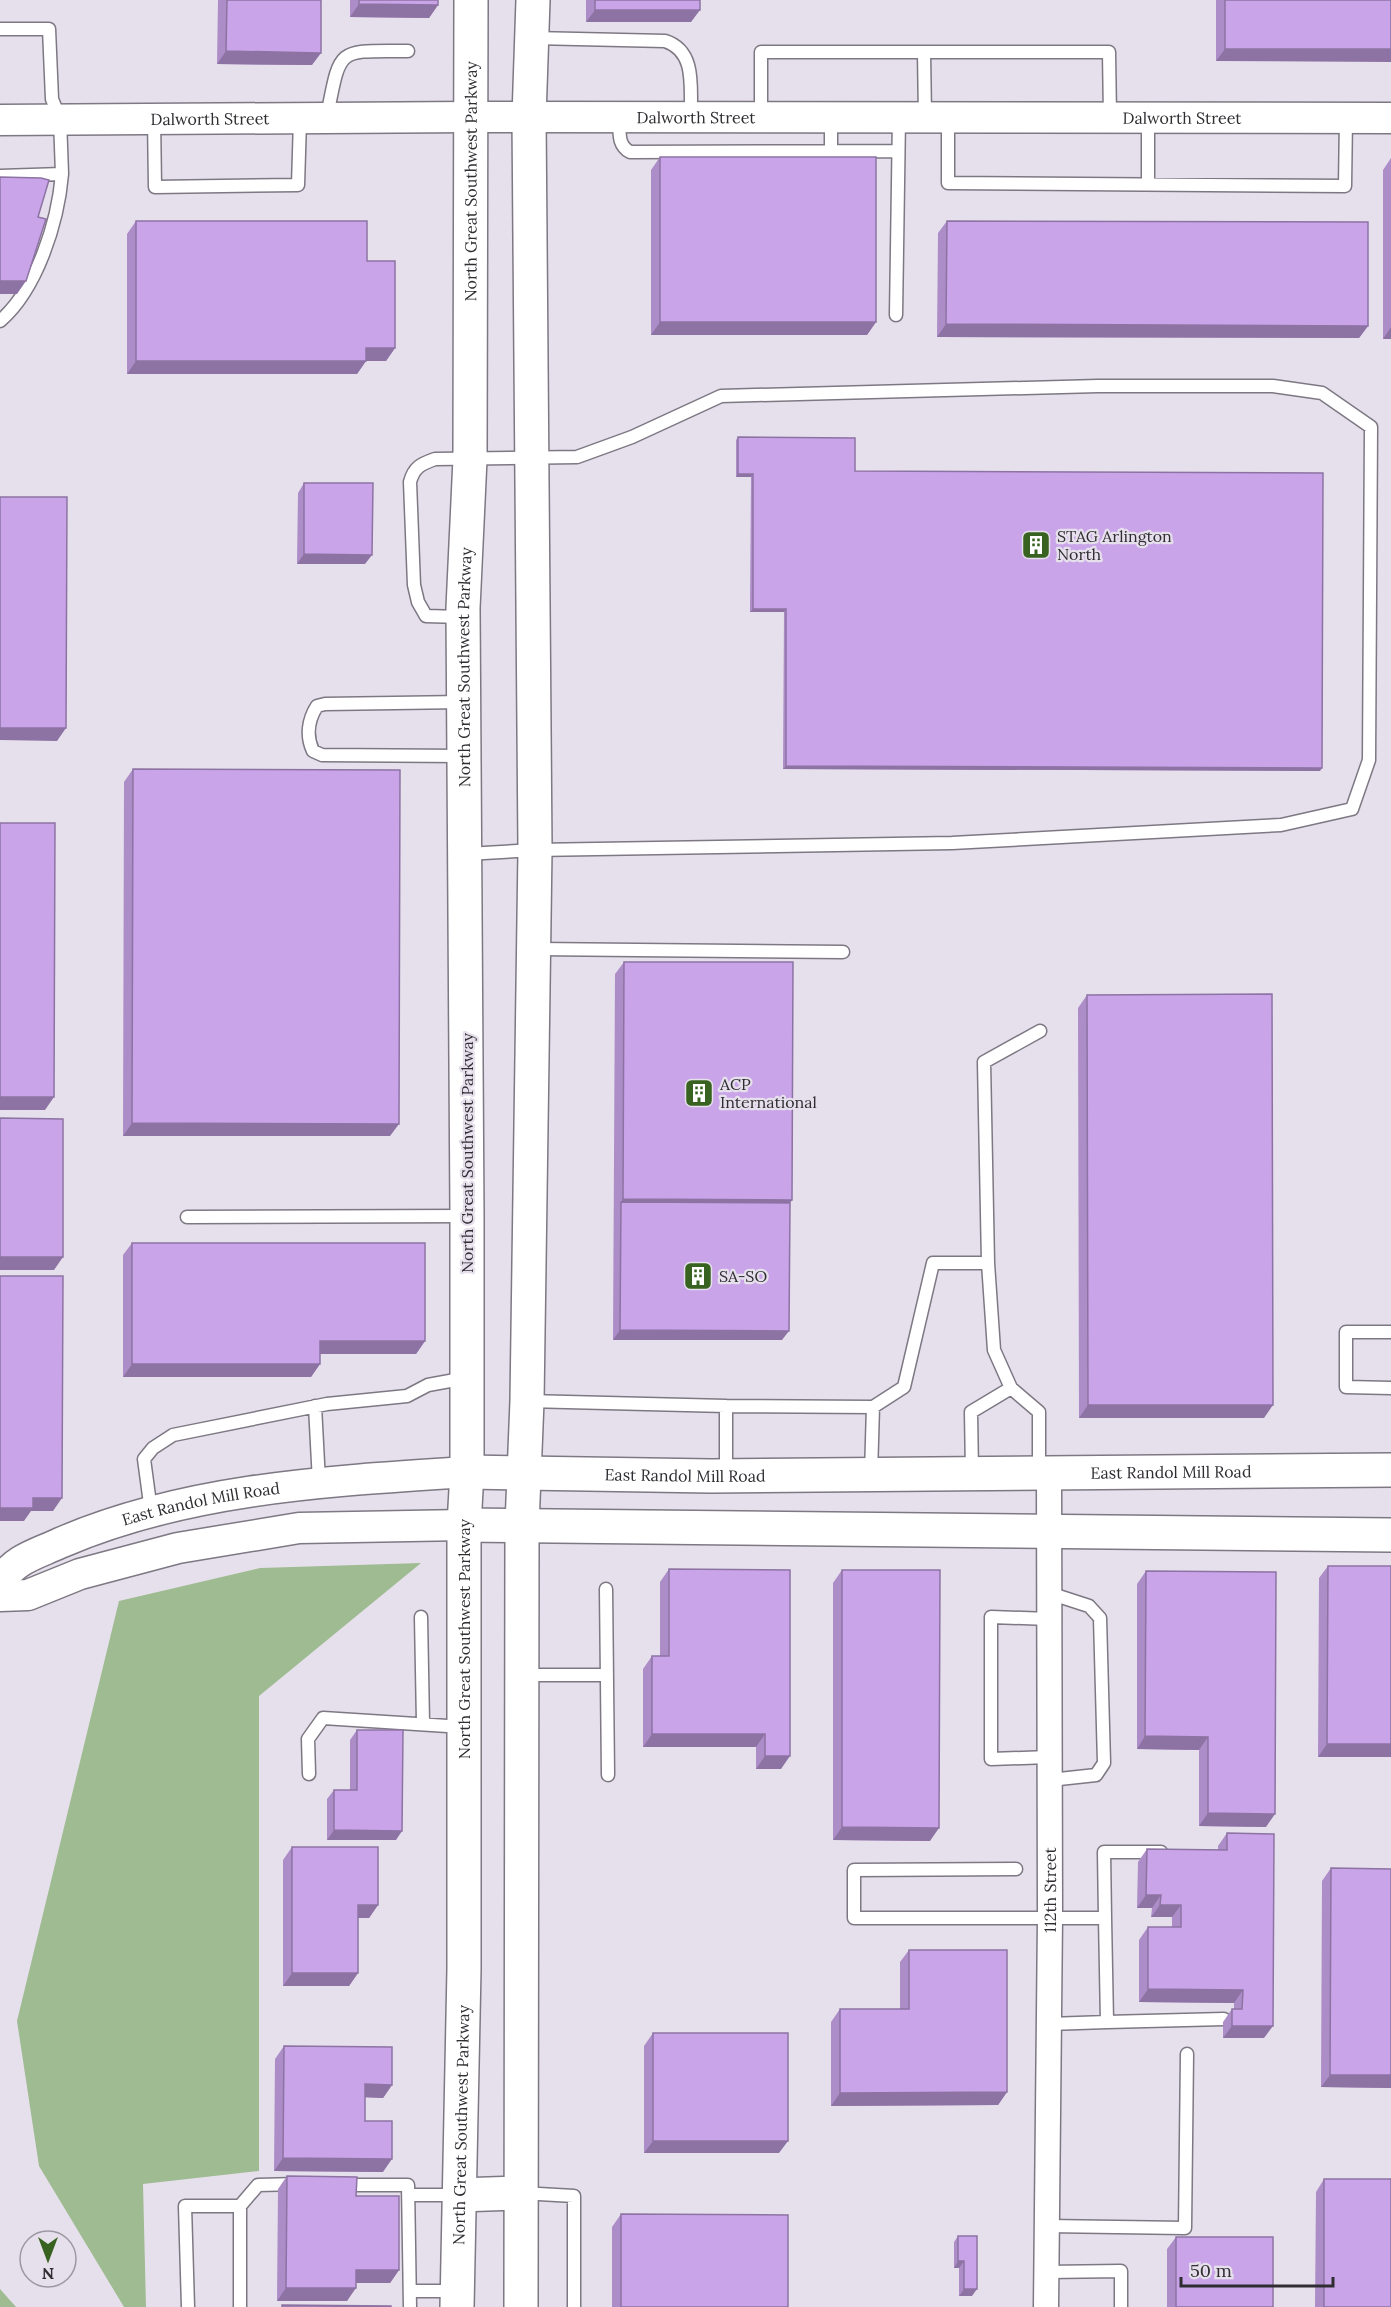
<svg xmlns="http://www.w3.org/2000/svg" width="1391" height="2307" viewBox="0 0 1391 2307" font-family="Lora,serif">
  <style>
    .green { fill: #9fbb91 }
    .lines { fill: none; stroke-linecap: round; stroke-linejoin: round }
    .service-casing { stroke: #7d7883; stroke-width: 15 }
    .minor-casing { stroke: #7d7883; stroke-width: 27 }
    .tertiary-casing { stroke: #7d7883; stroke-width: 33 }
    .secondary-casing { stroke: #7d7883; stroke-width: 36 }
    .service { stroke: #fff; stroke-width: 12 }
    .minor { stroke: #fff; stroke-width: 24 }
    .tertiary { stroke: #fff; stroke-width: 30 }
    .secondary { stroke: #fff; stroke-width: 33 }
    .wall { fill: #ad8dc8 }
    .shaded-wall { fill: #8d73a3 }
    .building { fill: #c9a4e9; stroke: #8d73a3; stroke-width: 1.5 }
    .labels { text-anchor: middle; dominant-baseline: central; stroke-width: 4.5; stroke-linejoin: round; paint-order: stroke }
    .street-label { font-size: 16px; fill: #302d32; stroke: #e6e0ec }
    .poi-label { font-size: 16px; fill: #302d32; stroke: #e6e0ec; text-anchor: start }
  </style>
  <rect width="100%" height="100%" fill="#e6e0ec"/>
  <path class="green" d="M421,1563L259,1696V2171L143,2184L146,2307H124L39,2166L17,2021L119,1601L260,1568Z
    M0,2289L16,2307H0Z"/>
  <g class="lines">
    <g class="service-casing">
      <path id="service" d="M0,29H49L52,99L60,119L62,174L0,176
        M533,38L665,41C697,51 690,89 691,116
        M924,52L925,117
        M327,116C341,46 336,51 408,51
        M761,117V52H1109L1110,117
        M154,118L155,187L298,185L300,120
        M619,118C620,132 617,145 630,152L898,151
        M948,118V183L1345,186L1346,118
        M831,151V118
        M1148,185V118
        M896,315L899,118
        M0,321C37,289 58,222 62,174
        M461,617L426,616L418,602L414,585L410,482C414,467 421,464 435,459L577,457L632,437L721,396L1098,386H1273L1322,393L1371,427L1369,760L1352,809L1281,825L952,843L535,850L467,854
        M463,702L325,704L317,706C308,720 306,736 313,751L322,755L463,756
        M535,949L843,952
        M187,1217L466,1216
        M1391,1332H1346V1387L1391,1388
        M527,1401L726,1406V1474
        M315,1406L319,1482
        M726,1406L873,1407L904,1387L933,1263H988
        M972,1472L971,1412L1011,1388
        M1039,1472V1412L1011,1388L994,1350L988,1263L984,1062L1040,1031
        M871,1474L873,1407
        M151,1511L144,1459L153,1448L173,1435L327,1404L407,1396L428,1385L466,1378
        M606,1589L608,1775
        M1049,1593L1089,1606L1100,1618L1104,1763L1096,1775L1050,1780
        M421,1617L423,1723
        M1049,1619L991,1617V1759L1049,1757
        M524,1675H607
        M309,1774L308,1739L323,1718L463,1727
        M1016,1869L854,1870V1918H1105L1104,1852H1161
        M1107,2022L1224,2019
        M1049,2024L1107,2022L1105,1918
        M340,2185H408L410,2307
        M521,2193L574,2196V2307
        M409,2195H458
        M1047,2226L1185,2228L1187,2054
        M1047,2272L1121,2271V2307
        M410,2291H457
        M188,2307L185,2206H240
        M240,2307V2206L258,2185L298,2184"/>
    </g>
    <g class="minor-casing">
      <g id="minor">
        <path id="s1" d="M1046,2307L1050,1917L1049,1473"/>
      </g>
    </g>
    <g class="tertiary-casing">
      <g id="tertiary">
        <path id="s2" d="M0,120L470,117L1391,118"/>
        <path id="s3" d="M0,1581C17,1558 34,1555 60,1543C187,1488 330,1481 467,1472"/>
        <path d="M0,1596L28,1595L80,1574L178,1548L299,1528L464,1525"/>
      </g>
    </g>
    <g class="secondary-casing">
      <g id="secondary">
        <path id="s4" d="M467,1472L711,1476L1391,1470"/>
        <path d="M464,1525L1391,1535"/>
        <path d="M459,2195L521,2193"/>
        <path id="s5" d="M457,2307L464,1969V1525L467,1472V1216L463,608L470,459L471,0"/>
        <path d="M521,2307L522,1525L527,1401L535,850L529,117L533,0"/>
      </g>
    </g>
    <use href="#service" class="service"/>
    <use href="#minor" class="minor"/>
    <use href="#tertiary" class="tertiary"/>
    <use href="#secondary" class="secondary"/>
  </g>
  <path class="wall" d="M218,0H321L312,65L217,64Z
    M350,0H438V5L429,18L350,17Z
    M586,0H700L691,22H586Z
    M1216,0H1391L1216,61Z
    M660,157L876,322L867,335H651V170Z
    M1391,158V339H1383V170Z
    M136,221L367,261L395,348L386,361H366L357,374H127V234Z
    M947,221L1368,326L1359,338L937,337L938,233Z
    M738,437L855,471L1320,771L783,769L784,612H750L751,477H736V440Z
    M304,483L365,564H297L298,493Z
    M133,769L390,1136H123L124,782Z
    M624,962L792,1200L790,1203L782,1340H613L615,974Z
    M1087,995L1264,1418H1079L1078,1008Z
    M132,1243L425,1341L416,1354H320V1364L311,1377H123V1255Z
    M1328,1566H1391V1757H1318L1319,1578Z
    M669,1569L790,1570L781,1769H756V1747H643V1669L652,1656H660V1582Z
    M842,1570L930,1841L833,1840V1583Z
    M1146,1571L1266,1827L1199,1826V1750L1137,1749V1584Z
    M357,1730L396,1840H327V1799L334,1790H350V1740Z
    M1227,1833L1264,2038H1223V2022L1232,2009H1234V2003L1139,2002V1940L1148,1927H1172V1917H1151L1152,1908H1137L1138,1862L1147,1849L1218,1850V1846Z
    M292,1847L378,1905L369,1918H358V1973L349,1986H283V1860Z
    M1331,1868L1391,1869V2088L1321,2087L1322,1881Z
    M909,1950L1007,2092L998,2105L831,2106V2022L840,2009H900V1962Z
    M653,2033L779,2153H644V2046Z
    M284,2046L392,2085L383,2098L365,2097V2121L383,2172L274,2171L275,2059Z
    M287,2176L399,2270L390,2283H356L347,2301H277L278,2189Z
    M1324,2179L1391,2307H1315L1316,2192Z
    M621,2214L788,2307H612V2227Z
    M958,2236L972,2296H959V2268H954V2242Z
    M1176,2237L1273,2307H1167V2249Z"/>
  <path class="shaded-wall" d="M359,4L438,5L429,18L350,17Z
    M595,10H700L691,22H586Z
    M1225,49H1391V62L1216,61Z
    M226,51L321,53L312,65L217,64Z
    M0,281H26L17,294H0Z
    M660,322H876L867,335H651Z
    M946,324L1368,326L1359,338L937,337Z
    M1391,327V339H1383Z
    M366,348H395L386,361H358H366L357,374H127L136,361Z
    M738,474H753L751,477H736Z
    M304,554L372,555L365,564H297Z
    M753,609H786L784,612H750Z
    M0,728H66L57,741L0,740Z
    M786,766L1322,768L1320,771L783,769Z
    M0,1097H54L45,1110H0Z
    M132,1123L399,1124L390,1136H123Z
    M623,1199L792,1200L783,1212L621,1202Z
    M0,1257H63L54,1270H0Z
    M620,1330L789,1331L782,1340H613Z
    M320,1341H425L416,1354H311Z
    M132,1364H320L311,1377H123Z
    M1088,1405H1273L1264,1418H1079Z
    M33,1498H62L53,1511H31L24,1521H0V1508Z
    M652,1734H765L756,1747H643Z
    M1145,1736L1208,1737L1199,1750L1137,1749Z
    M1327,1744H1391V1757H1318Z
    M765,1756H790L781,1769H756Z
    M1208,1813L1275,1814L1266,1827L1199,1826Z
    M842,1827L939,1828L930,1841L833,1840Z
    M334,1830L402,1831L396,1840H327Z
    M1146,1895H1161L1152,1908H1137Z
    M358,1905H378L369,1918H349Z
    M1160,1905H1181L1172,1917H1151Z
    M292,1973H358L349,1986H283Z
    M1148,1989L1243,1990L1234,2003L1139,2002Z
    M1232,2026H1273L1264,2038H1223Z
    M1330,2075H1391V2088L1321,2087Z
    M365,2084L392,2085L383,2098L356,2097Z
    M1007,2092L998,2105L831,2106L840,2093Z
    M653,2141H788L779,2153H644Z
    M283,2158L392,2159L383,2172L274,2171Z
    M958,2261H964L959,2268H954Z
    M356,2270H399L390,2283H347Z
    M286,2288H356L347,2301H277Z
    M964,2289H977L972,2296H959Z"/>
  <path class="building" d="M227,0H321V53L226,51Z
    M359,0H438V5L359,4Z
    M595,0H700V10H595Z
    M1225,0H1391V49H1225Z
    M660,157H876V322H660Z
    M0,177L41,178L49,180L38,217L46,219L26,281H0Z
    M136,221H367V261H395V348H366V361H136Z
    M947,221L1368,222V326L946,324Z
    M738,437L855,438V471L1323,473L1322,768L786,766V609H753V474H738Z
    M304,483H373L372,555L304,554Z
    M0,497H67L66,728H0Z
    M133,769L400,770L399,1124L132,1123Z
    M0,823H55L54,1097H0Z
    M624,962H793L792,1200L623,1199Z
    M1272,994L1273,1405H1088L1087,995Z
    M0,1118L63,1119V1257H0Z
    M621,1202L790,1203L789,1331L620,1330Z
    M132,1243H425V1341H320V1364H132Z
    M0,1276H63L62,1498H33V1508H0Z
    M1328,1566H1391V1744H1327Z
    M669,1569L790,1570V1756H765V1734H652V1656H669Z
    M842,1570H940L939,1828L842,1827Z
    M1146,1571L1276,1572L1275,1814L1208,1813V1737L1145,1736Z
    M357,1730H403L402,1831L334,1830V1790H357Z
    M1227,1833L1274,1834L1273,2026H1232V2009H1242L1243,1990L1148,1989V1927H1181V1905H1160L1161,1895H1146L1147,1849L1227,1850Z
    M292,1847H378V1905H358V1973H292Z
    M1331,1868L1391,1869V2075H1330Z
    M909,1950H1007V2092L840,2093V2009H909Z
    M653,2033H788V2141H653Z
    M284,2046L392,2047V2085L365,2084V2121H392V2159L283,2158Z
    M287,2176L357,2177L356,2196H399V2270H356V2288H286Z
    M1324,2179H1391V2307H1324Z
    M621,2214L788,2215V2307H621Z
    M958,2236H977V2289H964V2261H958Z
    M1176,2237H1273V2307H1176Z
    M282,2305L391,2306V2307H282Z"/>
  <defs>
    <g id="building-square" transform="scale(1.5)"><rect x="-9" y="-9" width="18" height="18" rx="4" fill="#38621f" stroke="#e6e0ec"/><path d="M-4-6H4V6H1V3H-1V6H-4ZM-2.5-4.3h1.7v1.8h-1.7ZM.8-4.3h1.7v1.8H.8ZM-2.5-1h1.7V.8h-1.7ZM.8-1h1.7V.8H.8Z" fill="#fff"/></g>
  </defs>
  <g fill-rule="evenodd">
    <use href="#building-square" x="1036" y="545"/>
    <use href="#building-square" x="699" y="1093"/>
    <use href="#building-square" x="698" y="1276"/>
  </g>
  <g class="labels">
    <g class="street-label">
      <text stroke="none"><textPath href="#s2" startOffset="696">Dalworth Street</textPath></text>
      <text stroke="none"><textPath href="#s2" startOffset="1182">Dalworth Street</textPath></text>
      <text stroke="none"><textPath href="#s2" startOffset="210">Dalworth Street</textPath></text>
      <text stroke="none"><textPath href="#s5" startOffset="2126">North Great Southwest Parkway</textPath></text>
      <text stroke="none"><textPath href="#s5" startOffset="1640">North Great Southwest Parkway</textPath></text>
      <text transform="translate(467 1153) rotate(-90)">North Great Southwest Parkway</text>
      <text stroke="none"><textPath href="#s4" startOffset="704">East Randol Mill Road</textPath></text>
      <text stroke="none"><textPath href="#s4" startOffset="218">East Randol Mill Road</textPath></text>
      <text stroke="none"><textPath href="#s3" startOffset="219">East Randol Mill Road</textPath></text>
      <text stroke="none"><textPath href="#s5" startOffset="668">North Great Southwest Parkway</textPath></text>
      <text stroke="none"><textPath href="#s1" startOffset="417">112th Street</textPath></text>
      <text stroke="none"><textPath href="#s5" startOffset="182">North Great Southwest Parkway</textPath></text>
    </g>
    <g class="poi-label">
      <text x="1057" y="536">STAG Arlington<tspan x="1057" dy="18">North</tspan></text>
      <text x="720" y="1084">ACP<tspan x="720" dy="18">International</tspan></text>
      <text x="719" y="1276">SA-SO</text>
    </g>
  </g>
  <g transform="translate(48 2259) rotate(180)"><circle r="28" fill="#e6e0ec" stroke="#9d98a2" stroke-width="1.5"/>
  <path d="M0-4.5L10 22L0 15L-10 22Z" fill="#38621f"/>
  <text y="-9" font-size="16" font-weight="bold" text-anchor="middle" fill="#302d32">N</text>
  </g>
  <path d="M1181 2277v9h152v-9" fill="none" stroke="#302d32" stroke-width="3"/>
  <text x="1190" y="2277" font-size="18" fill="#302d32" stroke="#e6e0ec" stroke-width="4.5" paint-order="stroke">50 m</text>
</svg>
